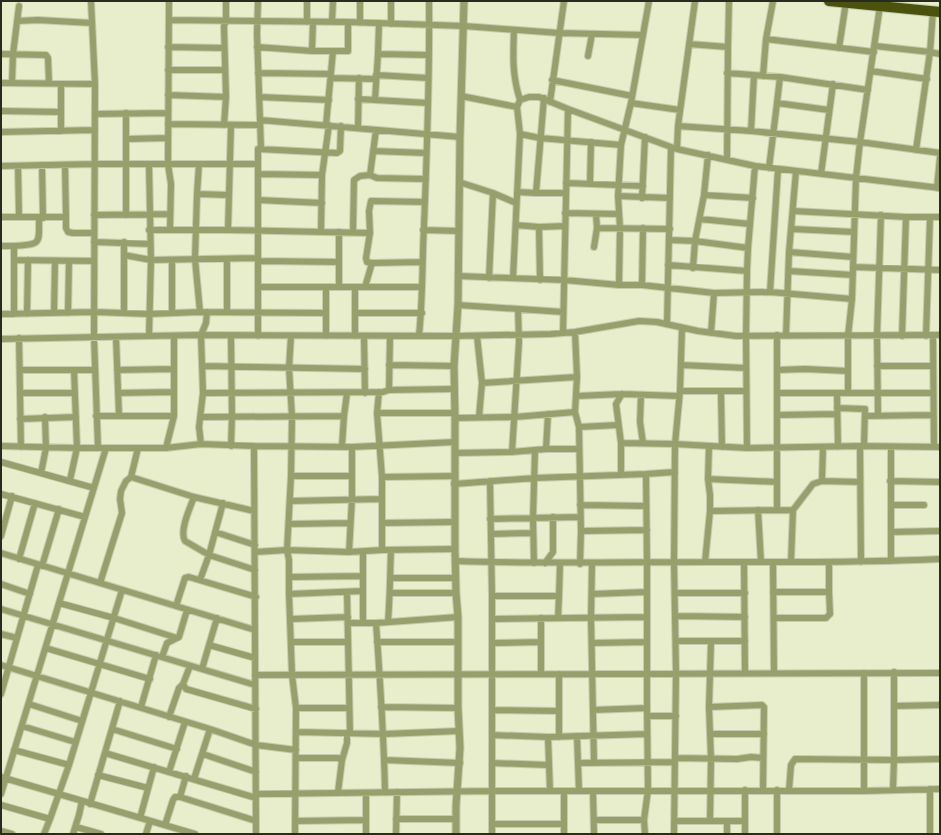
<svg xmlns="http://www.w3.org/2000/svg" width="941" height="835" viewBox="0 0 941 835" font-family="Merriweather,serif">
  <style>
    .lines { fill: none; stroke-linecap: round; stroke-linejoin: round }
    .minor-casing { stroke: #c6cbad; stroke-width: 8 }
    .tertiary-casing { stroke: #c6cbad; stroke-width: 9 }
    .trunk-casing { stroke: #c6cbad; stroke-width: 12 }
    .minor { stroke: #979f6d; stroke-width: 6 }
    .tertiary { stroke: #979f6d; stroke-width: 7 }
    .trunk { stroke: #4b520e; stroke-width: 10 }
  </style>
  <rect width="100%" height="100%" fill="#e8eecc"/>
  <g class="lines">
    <g class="minor-casing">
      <path id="minor" d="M91,1L95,84L94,337L98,448
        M169,1L168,164L171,184L170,230
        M258,1L257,34L261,149
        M360,1V23
        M933,11L930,52L940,54
        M169,20L348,22L464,26L559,33L643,35
        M17,21L38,20L92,23
        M307,22V1
        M332,22L333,1
        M391,24V1
        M766,39L874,52
        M689,44L728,47L729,1
        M875,46L930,52L916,150
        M168,47L224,48
        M257,47L312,51H348V22
        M839,48L846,2
        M312,51L313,22
        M1,54L46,55L48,58L49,83
        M378,54L429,55
        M588,56L592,34
        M168,70H225
        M871,71L927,79
        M258,73L331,74
        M727,73L780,77L868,90
        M376,75L428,78
        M763,76L766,39L773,1
        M780,77L777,103L829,110
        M331,78L375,79
        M552,80L632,96
        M1,83L95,84
        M12,83L13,54L19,6
        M168,95L226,97
        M461,96L517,107
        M259,97L329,100
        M358,99L428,103
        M375,100L378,54L379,23
        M520,100L529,97H539L568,109L671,147L667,324
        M550,102L564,1
        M631,103L680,110
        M1,111L61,112
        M126,113V215
        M95,114L168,113
        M260,120L460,137
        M168,124L260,125
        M224,125L226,97L224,26L226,21V1
        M326,125L333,51
        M678,126L751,131L860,142L940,153
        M358,128L359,78
        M376,130L370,175L377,178L426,179
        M61,131V84
        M751,131L754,75
        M1,132L95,130
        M520,134L540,138L621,145
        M126,139L168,138
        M671,147L677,149L755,166L940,188
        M677,149L678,126L695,1
        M373,151L426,153
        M727,160L728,47
        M149,164L151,260L149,336
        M199,164L197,194L195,259L200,312
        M42,165L43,218
        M1,166L95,164H258
        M18,166L19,217
        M769,168L777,103
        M258,174L322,175
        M821,174L833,84
        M459,182L493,193L516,203
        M566,183L643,186
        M590,183L591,142
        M937,188L940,157
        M517,192L536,193H566
        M536,193L544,98
        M197,194L228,195
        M704,195L753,198
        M618,196L670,198
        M642,198L645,137
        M258,200L322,203
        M793,211L906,217H940
        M565,213L618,214
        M94,215L170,214
        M1,217H66L65,165
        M66,217V228L68,232L73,233H94
        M700,219L750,224
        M516,225L539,227L565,226
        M539,227L540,280
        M597,228L670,229
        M792,229L854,232
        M149,230H228L370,233
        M228,230L231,125
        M423,230L459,231
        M321,232L322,175L329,125
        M353,232L354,180L360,176L370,175
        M669,240L695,241L748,248
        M94,242L150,244
        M124,242V313
        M1,246H14V260
        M14,246C42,244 39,244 39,218
        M594,247L597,228L596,214
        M789,252L853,257
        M124,255L151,260L258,258
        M227,259V312
        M172,260V312
        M258,261L339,262
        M422,262L372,263L367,262L366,258L370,233L369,211L371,201L425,202
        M668,265L747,271L748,248L755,166
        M853,267L940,270
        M693,268L695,241L704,195L708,155
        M747,271L746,336L747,448
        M789,271L853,275
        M458,276L564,280L619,285H642L714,293L770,292L852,299
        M489,278L493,193
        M513,278L520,134L517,107L520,100C512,75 513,56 514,30
        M619,285L620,228L618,196L621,145L631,103L649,1
        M642,285L643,228
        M258,287H355V336
        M326,287V336
        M339,287V232
        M355,287H422
        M365,287L372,263
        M770,292L778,169
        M458,305L563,312
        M54,313L55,261
        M68,313L69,261
        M355,313H422
        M1,314L94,312L149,314L200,312L325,313
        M14,314V260L94,261
        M27,314L28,260
        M575,332L577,377L575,412L579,427L581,531L580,564
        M563,333L568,109
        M711,333L714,293
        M419,335C423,299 422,262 424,226C427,151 430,76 429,1
        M777,335V510
        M786,335L789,252L796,171
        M933,335L934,447
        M231,336L232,416L231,446
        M258,336V149L337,153L340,151L341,126
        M291,336L289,368L292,417L291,476L287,550L289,560V594L292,675L296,708L295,834
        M364,336L365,393
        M477,336L482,383L479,417
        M902,336L906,217
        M926,336L930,218
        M116,337L119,416
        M19,338L21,447
        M1,339L197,335L455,336L551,334L575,332L639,321L657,322L698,331L736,336L940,335
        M389,365L454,366
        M681,365L746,368
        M202,366L365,369
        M877,366H933
        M20,370H94
        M117,370L174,369
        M777,370L805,369L848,371
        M482,383L577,377
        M389,390L454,389
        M680,391H746
        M379,392L377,413L382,477V550
        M721,392L722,447
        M20,393H75
        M118,393L174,392
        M203,393L383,392L389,390L390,336
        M777,393H933
        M837,393L838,447
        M848,393V336L852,299L856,178L860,142L880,6
        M641,395L640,422L643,443
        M577,396L622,394L679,396
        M837,408L865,409L864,446
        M377,413H455
        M777,415L837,414
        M878,415L877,336L881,215
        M96,416H174
        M865,416L933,415
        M201,417L344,416
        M455,418L515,417L575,412
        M20,419L76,417
        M579,427L618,425
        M621,443L675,444L747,448L860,446L940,447
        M201,444L199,427L203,393L201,335L206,323L207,312
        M1,446L77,448H166L201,444L254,446L352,447L455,442
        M254,446L256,834
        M342,446L344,416L347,393
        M860,446L861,562
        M891,447V561
        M166,448L174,416V336
        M546,449H579
        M512,452L519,342L518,309
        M455,453L512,452L546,449L548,414
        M1,462L94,488
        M41,473L46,448L45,417
        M621,474V443L616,404L622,394
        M291,476H352
        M131,477L194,497L254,511
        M382,477L455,476
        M708,479L777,482
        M70,480L77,448L74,370
        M490,481L492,596V834
        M822,481L823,447
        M890,481L940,482
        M454,484L535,478L646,474L675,472
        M1,494L85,517
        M194,497C190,508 179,531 185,541L209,555L255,570
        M290,501L382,499
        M580,505L646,506
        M891,505H924
        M758,510L761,562
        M793,510L813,484L822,481L860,482
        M710,511L793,510L791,562
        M490,519L580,517
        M382,523L455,522
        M289,524L350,523
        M581,531L647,530
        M215,532L255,545
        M891,532L940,531
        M491,534L533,533
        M1,536L12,496
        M255,552L287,550L349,552L382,550L455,549
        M349,552L352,499V447
        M1,553L255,630
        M19,559L35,503
        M456,561C539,564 621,562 704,562C783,562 861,563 940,559
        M705,562L710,511V495L708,479L709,446
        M744,562L745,673
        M773,562L774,673
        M534,563L533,518L535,451
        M545,563L553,552V517
        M592,564L591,618L594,762
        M42,566L59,509
        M289,577L363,576
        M390,578H455
        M200,580L209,555L223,503
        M100,583L122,513L120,499L121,491L126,481L131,477L138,448
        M1,584L30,594
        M347,592L350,733
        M773,592H829V562
        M391,593H456
        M675,593H745
        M289,594L363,591
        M592,594L647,592
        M492,596H559L558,618
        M559,596L560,564
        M59,603L114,618L177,638
        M176,606L185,578L189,577L256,597
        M1,609L255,685
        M675,616L745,617
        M217,618L209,645L255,658
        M774,618H826L830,614L829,592
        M291,619L348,617
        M492,619L647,617
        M388,621C390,598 390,574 391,550
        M348,623H376L458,617
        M363,623V552
        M376,623C380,679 384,736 385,792
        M1,634L17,638
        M676,641H745
        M291,642H348
        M377,642H458
        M492,643L541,642
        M592,643L647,642
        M46,648L150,679
        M162,657L167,643L179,637L187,610
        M1,665L210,729L256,745L296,750
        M190,666L183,684L186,689L256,709
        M202,669L209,645
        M864,673V791
        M541,674V618
        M559,674V737
        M255,675L940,673
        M1,694L38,565
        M29,704L82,721
        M894,706L940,705
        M141,707L156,655
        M381,707L458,708
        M709,707L762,705L764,707L763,790
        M296,708H349
        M492,710L559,711
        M593,710L647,708
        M647,716H676
        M169,717L179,688L183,684
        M22,726L75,742
        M112,729L177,749
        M297,732L384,734L459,731
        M710,734H764
        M492,735L548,737L647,734
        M577,736L579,791
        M548,737L550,791
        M14,750L69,765
        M105,753L256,798
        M203,754L256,772
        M296,758H338L342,760L338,792
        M675,758L737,759L751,757L763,758
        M342,760L347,743V733
        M384,760L460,763
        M492,763L548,765
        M578,763L675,762
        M169,772L185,722
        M98,775L148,788
        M1,777L195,834
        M194,779L210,729
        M745,790V834
        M777,790V834
        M789,790L791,765L795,759L894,760L940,759
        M893,790L894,760V672
        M564,791V834
        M593,791L594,834
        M366,793V834
        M1,794L106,448
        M256,794L492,791H864L940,789
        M180,797L186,776
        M90,804L120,701
        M1,805L50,819
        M140,818L154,767
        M396,819H455
        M594,820H644
        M295,821L366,820
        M674,821H745
        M710,821L711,759L709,707L711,642
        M727,821V834
        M492,824H564
        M165,825L173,800L175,797H180L256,821
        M76,827L101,834
        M1,831L12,834
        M44,834L50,819L69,765L122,590
        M73,834L79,815L82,801
        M146,834L150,821
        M396,834L397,792
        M645,834L644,820L648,790L647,708V562L646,474
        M674,834L676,673L674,562L675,444L680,391L682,328
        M930,834V789"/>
    </g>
    <g class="tertiary-casing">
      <path id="tertiary" d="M456,834V806L460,748L458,708V617L456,593L455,549V418L454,366L458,305L460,137L464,1"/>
    </g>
    <g class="trunk-casing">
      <path id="trunk" d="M829,1L940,12"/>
    </g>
    <use href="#minor" class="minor"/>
    <use href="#tertiary" class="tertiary"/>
    <use href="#trunk" class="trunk"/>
  </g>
  <rect width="941" height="835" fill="none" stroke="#292b1e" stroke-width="4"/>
</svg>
